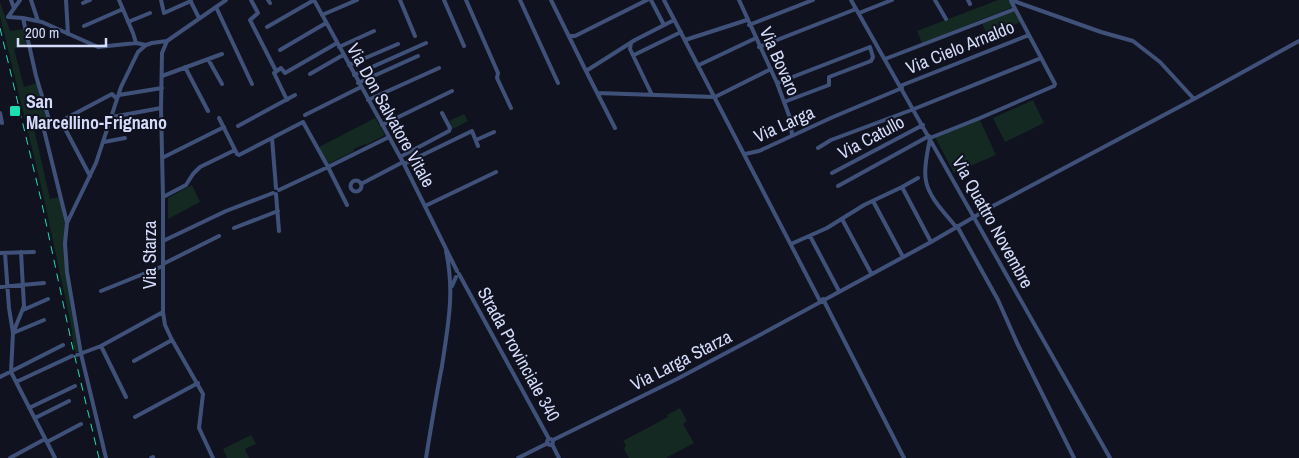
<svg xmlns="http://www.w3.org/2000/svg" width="1299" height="458" viewBox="0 0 1299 458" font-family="'Archivo Narrow',sans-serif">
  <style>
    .green { fill: #132921 }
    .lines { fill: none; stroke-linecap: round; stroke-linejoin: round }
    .minor { stroke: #405179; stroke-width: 4 }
    .rail { stroke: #1bdfb1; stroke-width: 1; stroke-dasharray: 8 6; stroke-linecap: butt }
    .poi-dot { fill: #1bdfb1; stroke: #101220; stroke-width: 2 }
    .labels { text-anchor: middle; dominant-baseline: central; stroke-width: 4; stroke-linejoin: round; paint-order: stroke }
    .street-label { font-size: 18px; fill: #d4dcfa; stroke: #101220 }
    .poi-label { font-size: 18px; font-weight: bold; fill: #d4dcfa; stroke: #101220; text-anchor: start }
  </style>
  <rect width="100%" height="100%" fill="#101220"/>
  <path class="green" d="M998,0H1009L1013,7L922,43L917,31Z
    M0,2L10,31L23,29L27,45L14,49L24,87L37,83L50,125L44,128L42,121L33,124L50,199L59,197L65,225L64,235L66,272L78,351L76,353L73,345L72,330L43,194L0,16Z
    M1015,10L1021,22L987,35L982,23Z
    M1033,100L1044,123L1005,142L993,118Z
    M464,114L468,121L453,129L449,121Z
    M375,118L385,135L366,145L365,144L354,149V151L328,164L319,147Z
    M980,120L996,155L954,173L935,137Z
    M192,185L200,202L168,219V198Z
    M680,408L687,421L683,424L694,443L666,458H629L624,449L626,445L623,441L668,417L667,415Z
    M251,435L256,444L245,449L249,458H226L227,457L223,449Z"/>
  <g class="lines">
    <path class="minor" d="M11,0L14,8
      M31,0L38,21
      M66,0L68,34
      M119,0L133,33L136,43
      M161,0L164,13L191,1
      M190,0L199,18
      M251,0L258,13L250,20L276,71
      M268,0L270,3
      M314,0L404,164L457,271
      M400,0L415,36
      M444,0L464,46
      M466,0L498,73L497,78L511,108
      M520,0L558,83
      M551,0L586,71L635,40L674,20
      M651,0L664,25
      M664,0L820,301
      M739,0L777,83L790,118L792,135
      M851,0L1110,458
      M935,0L946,19
      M968,0L970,4
      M1011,0L1101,32L1133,41L1160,62L1194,99L1299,41
      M83,3L90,0
      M216,7L252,84
      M859,13L892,0
      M322,15L357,0
      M8,17L23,18L42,22L98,47L136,43L146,45
      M8,17L20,0
      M23,18L36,76L51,126
      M128,22L150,13
      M749,25L813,0
      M84,26L123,9
      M267,27L314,0
      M569,36H575L647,0
      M685,40L747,20
      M167,41L162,53L161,108L163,197V312L165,325L171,338L203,394L199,428L213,458
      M631,43L630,49L652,95
      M339,47L374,31
      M759,47L856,9
      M280,50L326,23
      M634,55L681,32
      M208,59L222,84
      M885,59L1015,9
      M349,65L398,44
      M699,65L756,38
      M185,67L208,111
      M586,71L615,128
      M310,74L343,55
      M354,75L426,43
      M162,76L222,54
      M358,83L418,56
      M777,83L870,47
      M900,86L1029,35
      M597,93L715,97L771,69
      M119,95L162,88
      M287,100L274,73L281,68L285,73L337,43
      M368,100L439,68
      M784,102L829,85V77L871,61L873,57L870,47
      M0,113L2,123
      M305,115L361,87
      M112,117L161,108
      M219,118L237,154L239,155L303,122L328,167L389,137
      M61,121L90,176
      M382,125L452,91
      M238,126L295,95
      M272,138L276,188
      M476,140L494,132
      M104,142L125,138
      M818,148L831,140L914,109L1041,58
      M745,154L759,151L833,117L902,88
      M400,157L449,131L450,128L442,113
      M162,158L224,127
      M404,164L472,131L478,146
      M832,173L923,125
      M350.5 186a5.5 5.5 0 1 1 11 0a5.5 5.5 0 1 1-11 0Z
      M361,184L403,162
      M838,186L929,136
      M902,187L931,242
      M279,190L328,167L347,205
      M276,194L279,231
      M163,197L186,185L193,174L200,167L235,150
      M873,201L903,257
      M425,206L496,172
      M842,219L871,273
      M67,223L44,130L112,94L117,99
      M957,226L998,300L1017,343L1074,458
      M956,227C946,214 929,198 926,181C923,168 928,151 930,138L980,118L1054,86L1055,84L1011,1
      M234,228L278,211
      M810,236L839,291
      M163,241L226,211L273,193
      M791,244L827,228L864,205L902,187L918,178
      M21,252L24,306L13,333L11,372L55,458
      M0,253L34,252
      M5,253L9,308L13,333L44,320
      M163,264L219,236
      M459,274L549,439
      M452,286L456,277
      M0,287L44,283
      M101,291L163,266
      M823,299L904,458
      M23,310L48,299
      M101,346L126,397
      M77,355L101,346L163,312
      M134,361L172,340
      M0,377L63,345
      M16,382L72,356
      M29,408L75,386
      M135,417L198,383
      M35,418L69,401
      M547 442a3 3 0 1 1 6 0a3 3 0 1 1-6 0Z
      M553,440L677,379L756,337L931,242L993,206L1194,99
      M47,442L81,424
      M552,444L559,458
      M10,458L45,439
      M106,458L81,354L67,272L65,243L67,223L96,163L121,87L138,52L146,45L152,43L167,41L226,0
      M151,458L153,457
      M426,458C431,427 436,397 442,366C448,325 455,292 446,251
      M518,458L548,443"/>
    <path class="rail" d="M0,28L42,204L72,345L99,458"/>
  </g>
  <rect class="poi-dot" x="9" y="105" width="12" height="12" rx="2.5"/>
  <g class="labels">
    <g class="street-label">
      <text transform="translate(960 47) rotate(-22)">Via Cielo Arnaldo</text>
      <text transform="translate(780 61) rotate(66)">Via Bovaro</text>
      <text transform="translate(391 115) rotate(61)">Via Don Salvatore Vitale</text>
      <text transform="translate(784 124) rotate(-24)">Via Larga</text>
      <text transform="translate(871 137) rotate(-28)">Via Catullo</text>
      <text transform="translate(993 222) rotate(61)">Via Quattro Novembre</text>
      <text transform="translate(149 255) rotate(-90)">Via Starza</text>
      <text transform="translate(519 354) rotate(61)">Strada Provinciale 340</text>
      <text transform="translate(681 360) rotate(-27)">Via Larga Starza</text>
    </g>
    <g class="poi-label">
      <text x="26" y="101">San<tspan x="26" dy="21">Marcellino-Frignano</tspan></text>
    </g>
  </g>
  <path d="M18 38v8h88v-8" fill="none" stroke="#d4dcfa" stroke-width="2.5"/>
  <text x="25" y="38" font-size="15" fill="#d4dcfa" stroke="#101220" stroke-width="4" paint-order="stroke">200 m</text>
</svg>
